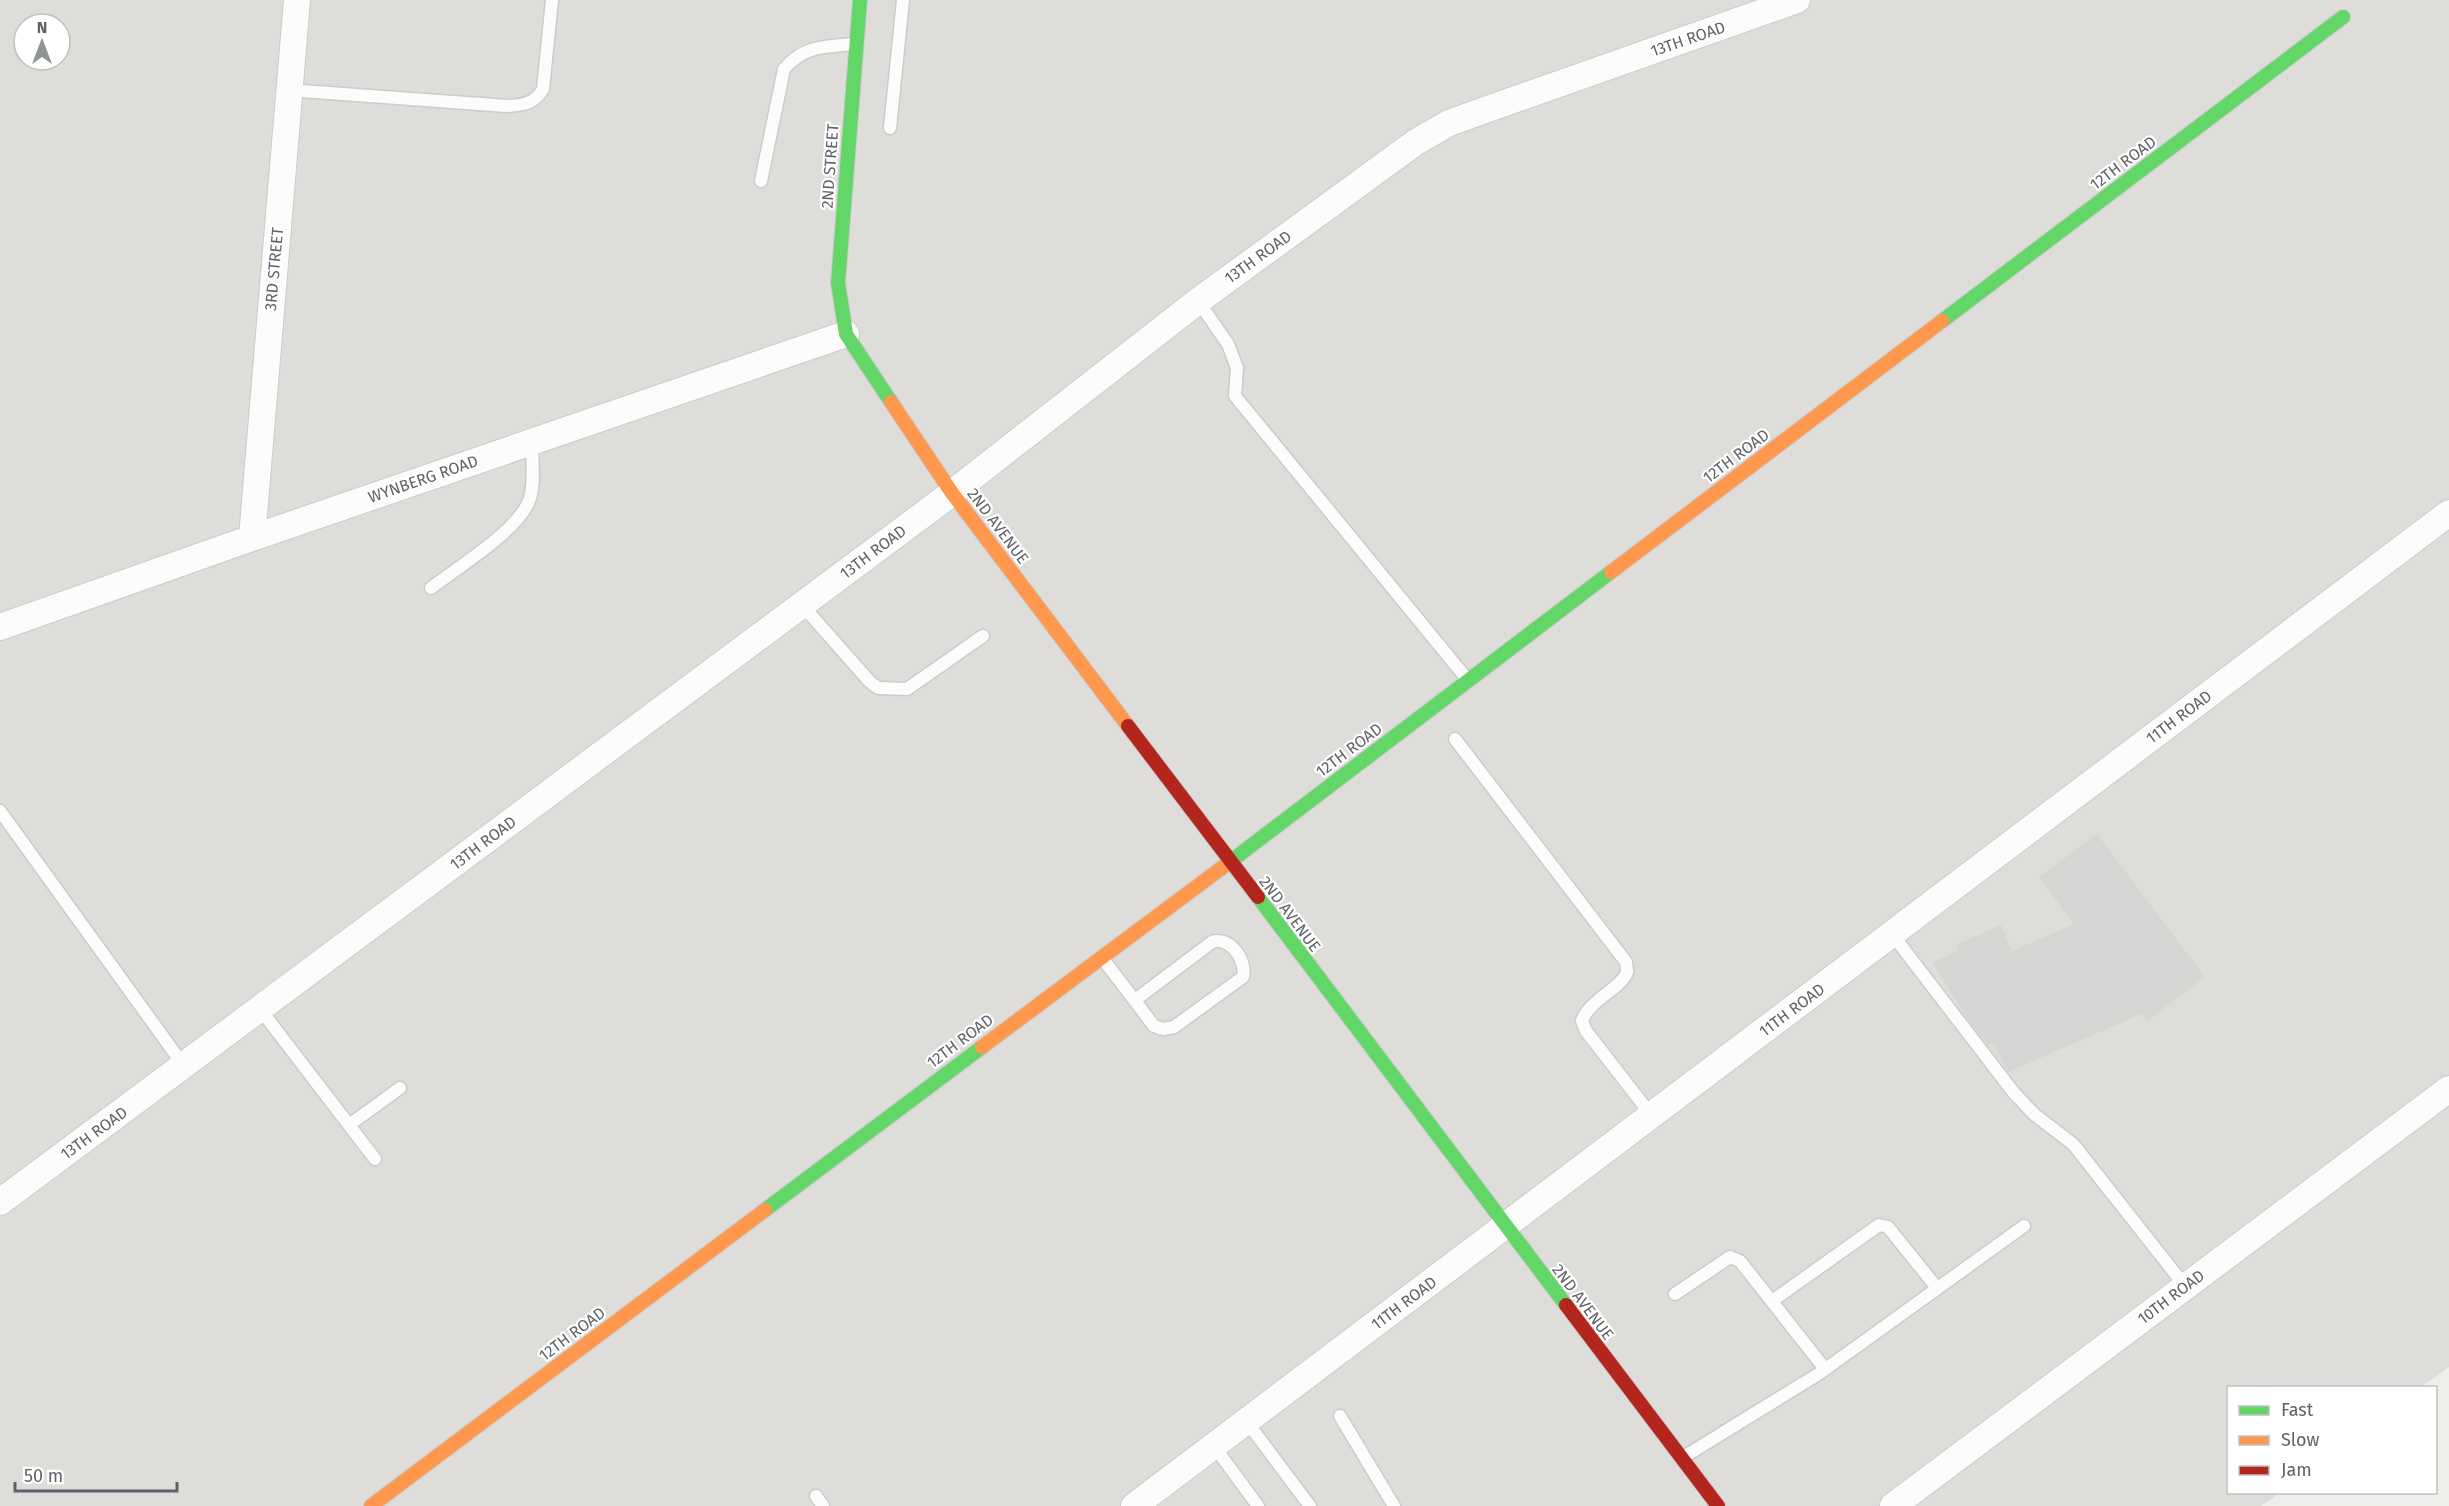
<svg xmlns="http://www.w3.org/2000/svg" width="2449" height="1506" viewBox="0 0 2449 1506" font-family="'Fira Sans',sans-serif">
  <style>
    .industrial { fill: #dfddda; fill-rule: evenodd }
    .building { fill: #d6d5d3 }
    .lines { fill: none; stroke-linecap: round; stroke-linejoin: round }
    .lane-casing { stroke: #cbcccc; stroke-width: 15 }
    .street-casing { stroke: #cbcccc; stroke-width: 28 }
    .fast-casing { stroke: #cacacb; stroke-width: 16 }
    .slow-casing { stroke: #cacacb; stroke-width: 16 }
    .jam-casing { stroke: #cacacb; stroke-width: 16 }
    .lane { stroke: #fdfcfc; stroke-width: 12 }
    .street { stroke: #fdfcfc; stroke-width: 26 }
    .fast { stroke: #63d668; stroke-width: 14 }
    .slow { stroke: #ff974d; stroke-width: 14 }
    .jam { stroke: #b3261e; stroke-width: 14 }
    .labels { text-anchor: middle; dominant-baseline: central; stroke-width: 4.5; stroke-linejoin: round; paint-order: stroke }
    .street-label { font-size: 16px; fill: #5f6368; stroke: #fff }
  </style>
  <rect width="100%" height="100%" fill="#efeeea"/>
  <path class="industrial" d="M0,0H2449V1367L2421,1387L2228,1388V1492L2280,1493L2261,1506H0ZM24,24H60V60H24Z"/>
  <path class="building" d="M2097,834L2205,977L2147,1021L2141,1014L2008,1072L1994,1043L1988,1045L1970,1022L1932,962L1959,951L1956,945L2001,925L2012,951L2074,924L2039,877Z"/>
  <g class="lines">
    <g class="lane-casing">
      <path id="lane" d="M288,90L507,106C524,105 534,104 543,89L552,0
        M890,128L903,0
        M761,181L784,69C804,45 825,47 855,44
        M1198,301L1228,344L1237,368L1235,396L1467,679
        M431,588C458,567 521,529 530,498C535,481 532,460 532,442
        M802,605L870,682L878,688L907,689L983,636
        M1455,739L1626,962C1626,965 1627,969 1627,972C1623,987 1588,1001 1582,1021L1586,1031L1652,1116
        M0,811L184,1066
        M1892,934L2014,1093L2035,1115L2073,1144L2185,1286
        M1103,959L1154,1026L1163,1029L1174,1027L1243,977C1247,960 1230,936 1212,942L1135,1000
        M260,1009L375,1159
        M349,1125L400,1088
        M1675,1294L1730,1257L1740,1261L1825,1369
        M1772,1301L1879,1225L1888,1227L1937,1288
        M1340,1416L1394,1506
        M1247,1422L1310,1506
        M1214,1446L1258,1506
        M1682,1458L1820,1373L2024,1226
        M816,1496L823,1506"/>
    </g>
    <g class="street-casing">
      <path id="street" d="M252,538L297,0
        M0,627L252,538L846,334
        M0,1202L952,493L1198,301L1416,142L1449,123L1485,110L1797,0
        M1134,1506L2449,513
        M1893,1506L2449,1089"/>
    </g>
    <g class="fast-casing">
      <path id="fast" d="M860,0L838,283L846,334L891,402
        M1942,321L2343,17
        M1227,864L1611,572
        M1258,897L1566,1305
        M765,1210L982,1047"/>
    </g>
    <g class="slow-casing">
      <path id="slow" d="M891,402L952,493L1128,726
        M1611,572L1942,321
        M982,1047L1227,864
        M371,1506L765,1210"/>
    </g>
    <g class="jam-casing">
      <path id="jam" d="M1128,726L1258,897
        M1566,1305L1718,1506"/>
    </g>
    <use href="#lane" class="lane"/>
    <use href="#street" class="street"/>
    <use href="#fast" class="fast"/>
    <use href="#slow" class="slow"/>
    <use href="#jam" class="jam"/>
  </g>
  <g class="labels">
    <g class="street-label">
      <text transform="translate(1688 39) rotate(-19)">13TH ROAD</text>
      <text transform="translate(2123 163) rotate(-37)">12TH ROAD</text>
      <text transform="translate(830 166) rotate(-86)">2ND STREET</text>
      <text transform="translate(1258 257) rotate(-36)">13TH ROAD</text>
      <text transform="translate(274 269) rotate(-85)">3RD STREET</text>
      <text transform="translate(1736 456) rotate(-37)">12TH ROAD</text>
      <text transform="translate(423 479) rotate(-19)">WYNBERG ROAD</text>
      <text transform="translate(998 526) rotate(53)">2ND AVENUE</text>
      <text transform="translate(873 552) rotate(-37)">13TH ROAD</text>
      <text transform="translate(2179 717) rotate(-37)">11TH ROAD</text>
      <text transform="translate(1349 750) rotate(-37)">12TH ROAD</text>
      <text transform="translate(483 843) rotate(-37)">13TH ROAD</text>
      <text transform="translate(1290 914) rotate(53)">2ND AVENUE</text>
      <text transform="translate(1792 1010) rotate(-37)">11TH ROAD</text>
      <text transform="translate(960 1041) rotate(-37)">12TH ROAD</text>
      <text transform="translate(94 1133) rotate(-36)">13TH ROAD</text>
      <text transform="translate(2171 1297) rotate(-37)">10TH ROAD</text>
      <text transform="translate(1583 1302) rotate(53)">2ND AVENUE</text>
      <text transform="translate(1404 1303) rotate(-37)">11TH ROAD</text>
      <text transform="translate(572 1334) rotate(-37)">12TH ROAD</text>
    </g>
  </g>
  <rect x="2227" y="1386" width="210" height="108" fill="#ffffff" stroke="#bfc1c3" stroke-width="1.5"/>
  <rect x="2239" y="1406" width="30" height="9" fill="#63d668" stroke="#bfc1c3" stroke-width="1.5"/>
  <text x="2281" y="1416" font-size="18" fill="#5f6368">Fast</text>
  <rect x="2239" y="1436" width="30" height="9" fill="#ff974d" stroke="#bfc1c3" stroke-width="1.5"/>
  <text x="2281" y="1446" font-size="18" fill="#5f6368">Slow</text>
  <rect x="2239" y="1466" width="30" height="9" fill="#b3261e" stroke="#bfc1c3" stroke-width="1.5"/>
  <text x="2281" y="1476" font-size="18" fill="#5f6368">Jam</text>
  <g transform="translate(42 42)"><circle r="28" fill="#ffffff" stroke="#bfc1c3" stroke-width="1.5"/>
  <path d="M0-4.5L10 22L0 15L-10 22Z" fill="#919496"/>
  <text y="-9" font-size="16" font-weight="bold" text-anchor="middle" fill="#5f6368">N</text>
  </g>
  <path d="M15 1482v9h162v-9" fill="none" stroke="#5f6368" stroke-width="3"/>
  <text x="24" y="1482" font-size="18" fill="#5f6368" stroke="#ffffff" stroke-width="4.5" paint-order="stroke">50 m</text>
</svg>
